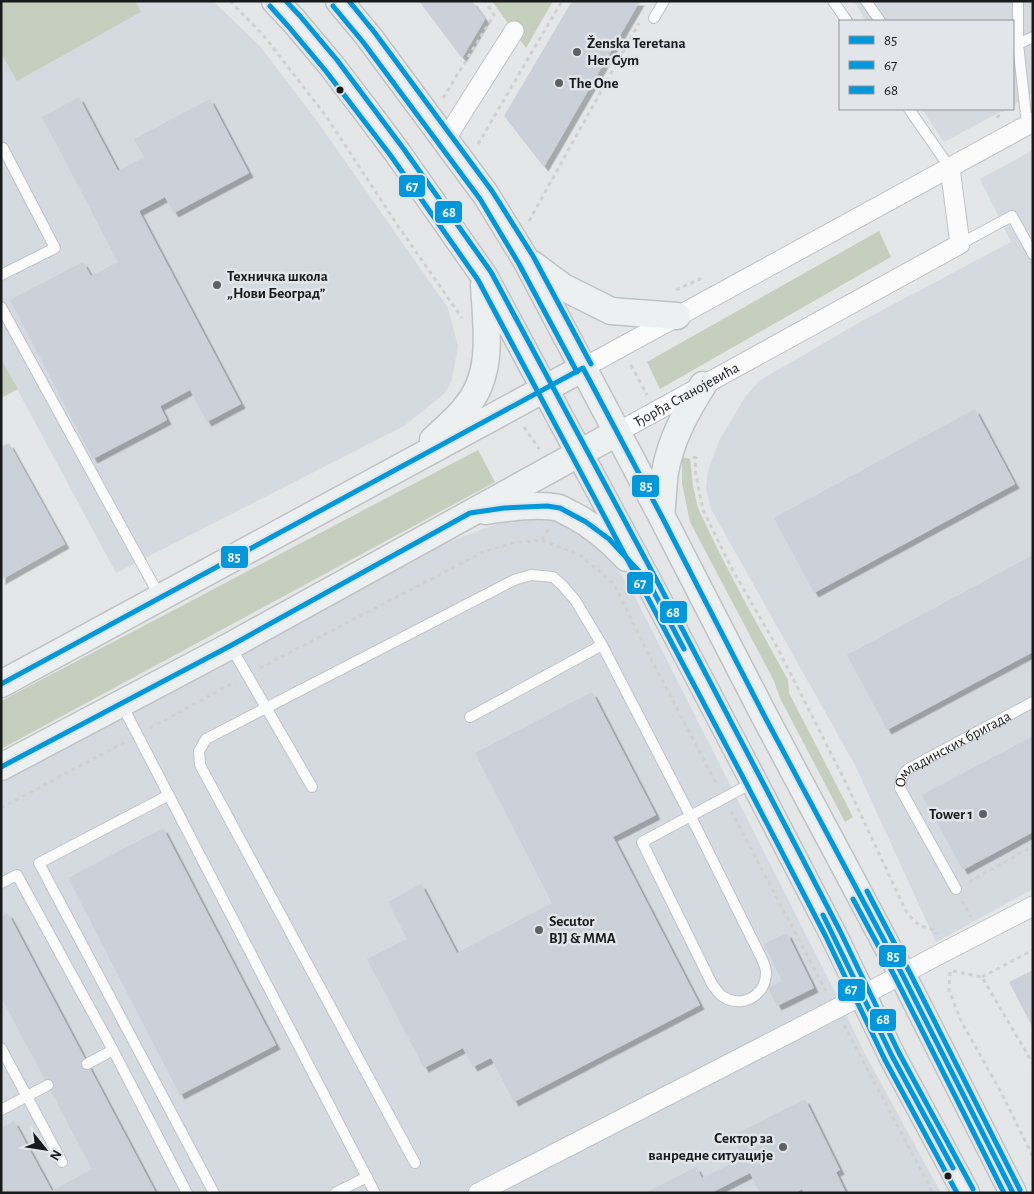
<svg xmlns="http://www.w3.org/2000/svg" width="1034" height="1194" viewBox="0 0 1034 1194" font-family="'Alegreya Sans',sans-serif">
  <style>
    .built { fill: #d5dae1 }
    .green { fill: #c6cebd }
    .building { fill: #cbd0d9; filter: url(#shadow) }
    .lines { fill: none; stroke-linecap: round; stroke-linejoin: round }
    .lane-casing { stroke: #c0c2c4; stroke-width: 12 }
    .street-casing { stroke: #c0c2c4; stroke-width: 21 }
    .secondary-casing { stroke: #c0c2c4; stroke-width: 29 }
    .path { stroke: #d0d0d0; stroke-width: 3; stroke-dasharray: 4 4; stroke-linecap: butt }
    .lane { stroke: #fbfbfc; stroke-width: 10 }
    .street { stroke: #fbfbfc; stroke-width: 19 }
    .secondary { stroke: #ecf0f0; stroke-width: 26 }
    .bus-1-casing { stroke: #e2e5ea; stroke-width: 9 }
    .bus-2-casing { stroke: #e2e5ea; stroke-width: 9 }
    .bus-3-casing { stroke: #e2e5ea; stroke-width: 9 }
    .bus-1 { stroke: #0098da; stroke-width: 5 }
    .bus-2 { stroke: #0098da; stroke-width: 5 }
    .bus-3 { stroke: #0098da; stroke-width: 5 }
    .poi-dot { fill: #606163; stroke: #e2e5ea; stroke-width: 2 }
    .bus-dot { fill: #191a1b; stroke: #e2e5ea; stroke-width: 2 }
    .labels { text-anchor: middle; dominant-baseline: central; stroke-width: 5; stroke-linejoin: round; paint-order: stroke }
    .poi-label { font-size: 15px; font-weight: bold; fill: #191a1b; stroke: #e2e5ea; text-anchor: start }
    .street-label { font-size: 15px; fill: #191a1b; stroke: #e2e5ea }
    .line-badge { stroke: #e2e5ea; stroke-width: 2 }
    .badge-label { font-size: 14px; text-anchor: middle; font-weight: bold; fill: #fff }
  </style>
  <defs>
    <filter id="shadow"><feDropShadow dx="4.5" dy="4.5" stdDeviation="0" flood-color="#0004"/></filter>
  </defs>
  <rect width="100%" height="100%" fill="#e4e6e8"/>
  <path class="built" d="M1,1H213L259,45L317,121L448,308L458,346L452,379L445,393L404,426L116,573L1,359Z
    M854,1H1033V94L1013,105V21H866Z
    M922,109H1006L944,142Z
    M1033,150V889L936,942L855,765L711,509L706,489L708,470L719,441L745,397L759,381L860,322L1011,242L980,179Z
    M522,517L554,521L584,535L611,558L635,597L844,1010L864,1052L941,1193H1V779L451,541L491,526Z"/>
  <path class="green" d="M1,1H135L141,12L17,81L1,53Z
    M492,1H553L526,48Z
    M879,231L891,257L660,389L647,362Z
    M1,359L18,389L1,398Z
    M478,450L495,482L1,749V701Z
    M682,457L690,459L693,486L698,508L719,552L745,602L788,680L789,693L853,817L845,822L780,698L774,681L690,522L682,483Z"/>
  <path class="building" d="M419,1H472L485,19L462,58Z
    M572,1H640L544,167L504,116Z
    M79,97L118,171L144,157L134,139L210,99L249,173L174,213L165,197L139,211L241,404L207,422L190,390L160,406L167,420L93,459L10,300L83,262L91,276L118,262L42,117Z
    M975,409L1015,484L814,593L774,518Z
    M9,443L65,544L1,580V447Z
    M1033,555V652L887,730L847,655Z
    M592,692L656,815L613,837L700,1005L514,1102L491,1058L473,1067L463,1048L424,1068L367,959L407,939L388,902L421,884L457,953L552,903L475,753Z
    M1033,736V832L963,870L922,795Z
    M163,828L276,1045L180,1095L68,878Z
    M8,913L40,974L156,1193H1V1128L14,1121L52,1191L92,1169L1,997V917Z
    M787,933L814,988L777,1006L768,988L782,981L764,944Z
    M1033,970V1028L1009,982Z
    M805,1099L840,1170L836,1172L846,1193H804L802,1189L795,1193H760L750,1173L711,1193H645L696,1167L702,1178L743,1158L732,1136Z"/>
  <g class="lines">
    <g class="lane-casing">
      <g id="lane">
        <path d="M833,1L847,21"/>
        <path d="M866,1L880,21"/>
        <path d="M1018,1V44L1027,125"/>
        <path d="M654,18L664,1"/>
        <path d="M1014,45L1018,44L1033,37"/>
        <path d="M909,109L950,168"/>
        <path d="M1,149L3,148L55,248L1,275"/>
        <path d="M960,244L1012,216L1033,254"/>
        <path d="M1,307L160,597"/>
        <path d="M231,647L312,787"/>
        <path d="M122,705L375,1193"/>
        <path d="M470,717L602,645"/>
        <path d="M169,795L39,863L214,1193"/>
        <path d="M1,883L17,875L113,1050L187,1193"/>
        <path id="s1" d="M956,889L900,788C900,780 902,774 908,769L1033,702"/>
        <path d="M1,1048L62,1162"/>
        <path d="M87,1064L113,1050"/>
        <path d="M1,1110L48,1085"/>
        <path d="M415,1163L200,765L199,751L206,739L514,580L531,575L553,577L562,585L575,600L602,645L691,817L761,957C763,962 766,967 766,972C766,996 742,1009 722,996C718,993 715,988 712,984L642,842C679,822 716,802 754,782"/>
        <path d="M335,1193L367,1177"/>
      </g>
    </g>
    <g class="street-casing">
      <g id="street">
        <path d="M445,140L514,31"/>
        <path d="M583,368L1033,122"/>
        <path id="s2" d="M618,432L960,244L950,168"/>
        <path d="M478,1193L863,995L942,953L1033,906"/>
      </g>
    </g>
    <g class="secondary-casing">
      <path id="secondary" d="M275,1L294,21L331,65L367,112L397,152L484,276L648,581L754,782L833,934L892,1056L966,1193
        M339,1L369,37L486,195L526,260L661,515L766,719L902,974L1013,1193
        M532,264L563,287L611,311L677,316
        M433,440C444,429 457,419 466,407C495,373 486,325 484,285
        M486,511C505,508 541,503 559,508C564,510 568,513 573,515C594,526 611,541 627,558
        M661,515C663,501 663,486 665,472C671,439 686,412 703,385
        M1,684L583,368
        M1,767L230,646L618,432"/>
    </g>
    <path class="path" d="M230,1L264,36L326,116L396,223L462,318
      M443,98L494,15L485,1
      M997,118L1003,109
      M478,144L562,1
      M529,221L639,23
      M676,290L702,278
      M631,365L647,395
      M524,427L539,449
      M693,457L696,458L695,470L703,510L732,569L777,647L845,781L906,911C917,925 918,926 935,930L936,934
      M542,540L549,529
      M260,668L481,553L512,543L542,540L581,556L614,584L651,659L717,785
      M150,728L235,682
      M1,808L125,742
      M731,811L826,991
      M969,882L1033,846
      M962,901L971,917
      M953,971L982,977L1033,1064
      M950,972L949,990L961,1021L1001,1092L1033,1157
      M982,977L1033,950
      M844,1025L933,1193"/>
    <use href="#lane" class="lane"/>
    <use href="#street" class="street"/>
    <use href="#secondary" class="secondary"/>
    <g class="bus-1-casing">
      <path id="bus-1" d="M1,684L583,368L661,515L766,719L902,974L1013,1193
        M1,767L230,646L470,513L504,508L547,506L560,508L586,522L609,539L648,581L684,649
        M823,915L892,1056L953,1168"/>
    </g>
    <g class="bus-2-casing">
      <path id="bus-2" d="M270,6L288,26L325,70L361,117L391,156L478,280L641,585L747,785L826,937L885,1060L957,1193
        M333,6L363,42L480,199L519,264L577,372
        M853,899L895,977L1004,1193"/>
    </g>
    <g class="bus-3-casing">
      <path id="bus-3" d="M286,1L300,16L337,60L403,148L491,272L655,577L761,779L840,931L899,1053L973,1189
        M349,1L375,33L492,191L533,256L591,364
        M867,891L909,971L1020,1190"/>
    </g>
    <use href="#bus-1" class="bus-1"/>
    <use href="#bus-2" class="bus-2"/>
    <use href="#bus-3" class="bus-3"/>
  </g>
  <g class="poi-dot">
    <circle cx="577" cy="52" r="5"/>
    <circle cx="559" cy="83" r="5"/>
    <circle cx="217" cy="285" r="5"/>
    <circle cx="983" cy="814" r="5"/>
    <circle cx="539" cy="930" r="5"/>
    <circle cx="783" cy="1147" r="5"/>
  </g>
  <g class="bus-dot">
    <circle cx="340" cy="90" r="4.5"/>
    <circle cx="948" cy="1176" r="4.5"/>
  </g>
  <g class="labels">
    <g class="poi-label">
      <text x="587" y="43">Ženska Teretana<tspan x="587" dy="17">Her Gym</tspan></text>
      <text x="569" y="83">The One</text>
      <text x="227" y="276">Техничка школа<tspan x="227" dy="17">„Нови Београд”</tspan></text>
      <text x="973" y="814" text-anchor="end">Tower 1</text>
      <text x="549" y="921">Secutor<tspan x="549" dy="17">BJJ &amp; MMA</tspan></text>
      <text x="773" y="1138" text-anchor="end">Сектор за<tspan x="773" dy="17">ванредне ситуације</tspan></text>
    </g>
    <g class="street-label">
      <text stroke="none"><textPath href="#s2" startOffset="78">Ђорђа Станојевића</textPath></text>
      <text stroke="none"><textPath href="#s1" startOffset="184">Омладинских бригада</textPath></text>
    </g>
  </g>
  <g class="line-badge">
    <rect x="398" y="174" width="28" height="24" rx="5" fill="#0098da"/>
    <rect x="434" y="200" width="29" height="24" rx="5" fill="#0098da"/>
    <rect x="631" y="474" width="29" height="24" rx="5" fill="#0098da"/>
    <rect x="220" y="545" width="29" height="24" rx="5" fill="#0098da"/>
    <rect x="626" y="571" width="28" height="24" rx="5" fill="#0098da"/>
    <rect x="659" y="600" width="29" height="24" rx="5" fill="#0098da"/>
    <rect x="878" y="944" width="29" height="24" rx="5" fill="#0098da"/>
    <rect x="837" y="978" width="29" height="24" rx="5" fill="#0098da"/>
    <rect x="869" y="1008" width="28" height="24" rx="5" fill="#0098da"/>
  </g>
  <g class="badge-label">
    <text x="412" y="191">67</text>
    <text x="449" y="217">68</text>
    <text x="646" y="491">85</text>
    <text x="234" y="562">85</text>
    <text x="640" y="588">67</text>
    <text x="673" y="617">68</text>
    <text x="893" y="961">85</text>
    <text x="851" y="994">67</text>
    <text x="883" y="1024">68</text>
  </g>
  <rect width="1034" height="1194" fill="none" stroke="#191a1b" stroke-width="5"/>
  <rect x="839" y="20" width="175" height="90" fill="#e2e5ea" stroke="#929497"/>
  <rect x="849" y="36" width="25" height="8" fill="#0098da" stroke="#929497"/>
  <text x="884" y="45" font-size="15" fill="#191a1b">85</text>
  <rect x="849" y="61" width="25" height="8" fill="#0098da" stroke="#929497"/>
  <text x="884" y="70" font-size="15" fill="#191a1b">67</text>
  <rect x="849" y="86" width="25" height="8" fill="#0098da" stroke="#929497"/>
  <text x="884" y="95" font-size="15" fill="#191a1b">68</text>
  <g transform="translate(45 1149) rotate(120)" stroke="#e2e5ea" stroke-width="4" paint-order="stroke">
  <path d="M0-4L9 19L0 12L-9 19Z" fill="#191a1b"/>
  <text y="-8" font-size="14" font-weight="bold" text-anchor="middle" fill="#191a1b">N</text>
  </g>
</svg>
